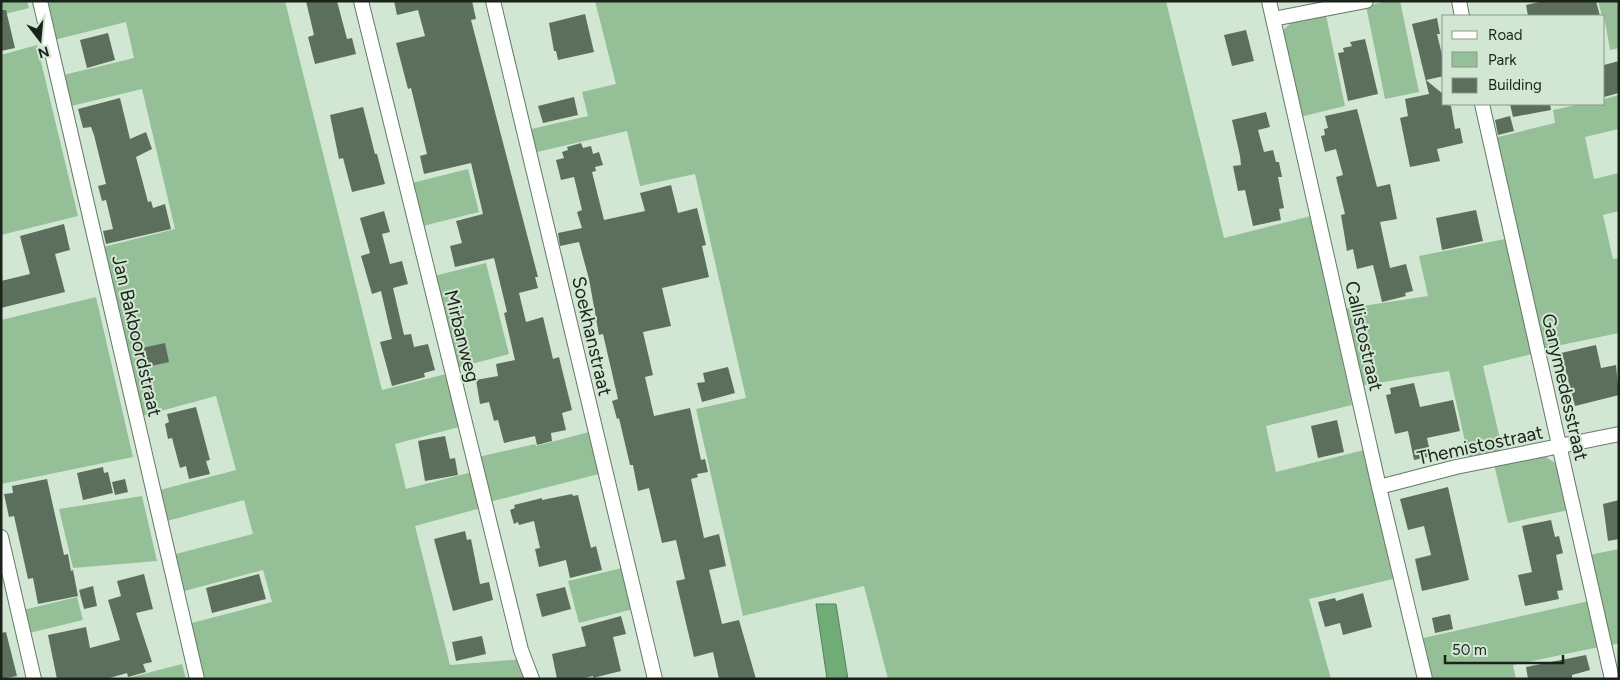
<svg xmlns="http://www.w3.org/2000/svg" width="1620" height="680" viewBox="0 0 1620 680" font-family="Figtree,sans-serif">
  <style>
    .green { fill: #95c097 }
    .water { fill: #70ac76; stroke: #56835a }
    .building { fill: #5c6f5d }
    .lines { fill: none; stroke-linecap: round; stroke-linejoin: round }
    .minor-casing { stroke: #657866; stroke-width: 16 }
    .minor { stroke: #fff; stroke-width: 14 }
    .labels { text-anchor: middle; dominant-baseline: central; stroke-width: 4; stroke-linejoin: round; paint-order: stroke }
    .street-label { font-size: 19px; fill: #1a221a; stroke: #d2e7d3 }
  </style>
  <rect width="100%" height="100%" fill="#d2e7d3"/>
  <path class="green" d="M1,1H27L29,8L1,15Z
    M36,1H285L382,390L446,374L459,427L395,444L406,489L472,472L481,508L415,526L450,665L522,659L527,679H197L184,625L272,602L263,570L177,593L168,556L253,534L244,500L160,523L152,492L236,470L216,396L135,418L95,249L175,229L142,89L63,108L55,77L134,58L126,22L46,42Z
    M595,1H1166L1224,238L1311,216L1352,405L1266,426L1276,472L1364,450L1393,579L1309,599L1331,679H888L864,586L743,616L696,409L746,398L695,174L640,186L627,131L533,153L527,130L588,116L582,92L616,84Z
    M1388,1H1400L1419,92L1385,99L1366,6Z
    M1598,1H1619V48L1610,50L1604,16H1602Z
    M1326,15L1345,106L1300,117L1282,31L1291,23Z
    M37,45L78,216L1,235V55Z
    M1619,95V129L1585,137L1594,179L1619,173V211L1603,215L1613,259L1619,258V333L1542,349L1494,138L1555,123L1553,110L1581,104H1604V99Z
    M468,169L479,212L419,227L408,184Z
    M1505,239L1510,242L1532,354L1483,366L1503,452L1469,459L1449,371L1360,386L1343,309L1428,296L1419,256Z
    M486,263L509,354L457,368L434,276Z
    M96,297L133,457L1,484V320Z
    M589,432L599,474L489,502L478,457L535,444L536,446Z
    M1541,454L1557,464L1569,510L1508,523L1494,464Z
    M142,496L157,561L73,568L59,509Z
    M1619,549V643L1609,646L1589,555Z
    M622,568L633,609L579,623L568,581Z
    M77,597L83,620L29,633L23,610Z
    M1589,601L1599,647L1513,665L1516,679H1428L1419,639Z
    M182,664L186,679H124Z"/>
  <path class="water" d="M816,604H836L848,679H827Z"/>
  <path class="building" d="M306,1H337L347,39L352,38L356,54L315,64L308,37L314,35Z
    M394,1H472L476,19L471,20L538,277H535L538,288L519,293L526,322L543,317L553,359L559,357L572,410L562,413L566,430L551,433L552,441L537,445L535,436L504,443L498,420L494,421L489,402L480,404L476,380L498,376L496,364L515,360L504,313L507,312L494,258L455,267L450,246L462,243L456,221L483,214L471,163L424,174L420,156L427,154L411,88L408,89L396,43L425,36L418,10L397,15Z
    M1544,1H1596L1600,16H1528L1526,5Z
    M1,10H6L15,48L1,51Z
    M585,14L594,52L558,60L556,51H554L549,23Z
    M1437,18L1440,34H1437L1444,63V76L1426,80L1443,94L1444,104L1451,106L1455,129L1460,128L1463,143L1437,149L1440,161L1410,167L1400,118L1408,116L1405,99L1429,94L1412,24Z
    M1246,30L1254,61L1232,66L1224,35Z
    M108,33L115,60L87,68L80,40Z
    M1365,39L1378,94L1348,101L1338,53L1344,52L1343,48L1352,46L1350,42Z
    M1619,61V93L1604,97V65Z
    M574,97L578,115L543,123L538,106Z
    M120,98L130,139L146,132L152,149L136,157L148,202L151,201L153,208L165,204L171,229L106,244L103,231L113,229L106,200L102,201L98,186L106,184L94,135L91,127L83,128L78,109Z
    M1510,104H1550L1551,110L1513,117Z
    M363,107L375,154H377L385,184L352,192L343,158L339,159L330,115Z
    M1357,109L1377,187L1390,184L1397,219L1380,222L1390,268L1406,264L1413,291L1405,293L1406,296L1382,302L1373,265L1357,269L1353,249L1347,251L1341,215L1345,214L1336,177L1343,175L1336,149L1325,152L1321,136L1325,135L1324,129L1328,128L1325,116Z
    M1266,112L1270,127L1258,130L1264,152L1273,150L1276,162H1279L1282,177H1278L1284,208L1279,209L1281,220L1253,226L1245,190L1238,191L1233,166L1241,165L1240,156L1232,120Z
    M1510,116L1514,131L1498,135L1495,120Z
    M581,143L583,148L591,146L593,154L599,152L603,165L595,167L596,171L592,172L604,220L645,211L640,193L671,185L678,213L697,208L706,245L702,246L709,277L662,288L671,326L643,332L653,375L645,377L654,416L690,408L701,460L705,459L708,472L697,474L698,477L691,479L704,538L719,534L726,566L709,570L722,624L739,620L756,679H719L713,652L694,657L676,581L685,579L676,540L662,543L649,488L638,491L633,465H630L619,418L617,419L612,401L618,399L603,334L599,335L589,279L579,242L560,246L558,233L582,228L577,212L582,210L574,177L561,180L556,160L564,158L562,152L568,150L567,147Z
    M1476,210L1483,241L1442,250L1436,218Z
    M384,211L390,232L382,234L390,264L402,261L408,284L393,288L404,335L411,334L414,347L428,344L435,370L424,373L425,377L392,386L380,342L392,339L381,291L372,294L361,256L370,253L360,218Z
    M64,224L70,250L55,254L65,292L1,308V281L30,274L20,236Z
    M165,343L169,362L147,367L142,348Z
    M1596,345L1601,368L1616,365L1619,395L1575,406L1561,353Z
    M728,367L735,393L702,402L697,383L705,382L703,373Z
    M1414,383L1420,407L1453,400L1460,431L1427,438L1431,456L1414,460L1408,431L1395,434L1386,395L1391,394L1390,388Z
    M196,407L210,460L206,461L210,474L189,479L186,466L180,468L172,438L168,439L165,424L169,422L167,414Z
    M1337,420L1344,452L1318,458L1311,426Z
    M445,436L450,459L455,458L458,475L425,481L418,441Z
    M103,467L104,473L108,472L113,493L83,500L77,473Z
    M47,479L64,555L68,554L71,571L73,570L78,596L38,604L33,578L28,579L14,516L9,517L4,494L13,493L12,486Z
    M125,479L128,492L115,495L112,482Z
    M1448,487L1469,580L1422,591L1415,559L1431,555L1424,526L1408,530L1400,499Z
    M572,494L573,496L578,495L591,548L596,546L602,570L570,578L566,560L539,567L535,549L540,548L534,521L519,525L518,522L514,524L510,510L515,508L514,505L542,498V500Z
    M1619,500V539L1608,541L1603,504Z
    M1551,520L1555,537L1559,536L1563,553L1556,555L1563,590L1557,591L1559,599L1525,606L1518,575L1532,572L1522,526Z
    M465,531L467,540L471,539L480,584L489,582L493,600L453,611L434,539Z
    M144,574L153,609L136,613L152,662L143,664L146,672L128,677L127,673L106,679H57L48,635L86,627L90,648L120,640L108,600L121,596L117,581Z
    M259,574L266,599L212,613L206,588Z
    M93,586L97,606L84,609L79,590Z
    M565,587L571,609L542,617L536,594Z
    M1363,593L1372,627L1343,635L1340,623L1325,627L1318,602L1335,598L1336,601Z
    M1450,614L1453,629L1435,633L1432,618Z
    M621,616L626,634L613,637L621,671L593,678V676L580,679H557L552,654L586,646L581,627Z
    M6,632L17,676L1,679V633Z
    M482,636L486,654L456,661L452,642Z
    M1586,655L1590,670L1572,675V679H1528L1526,667Z"/>
  <g class="lines">
    <g class="minor-casing">
      <path id="minor" d="M40,1L197,679
        M361,1L521,650L532,679
        M493,1L655,679
        M1269,1L1379,487L1425,679
        M1459,1L1462,16
        M1273,19L1366,1
        M1482,104L1612,679
        M1379,487L1456,467L1619,434
        M1,537L34,679"/>
    </g>
    <use href="#minor" class="minor"/>
  </g>
  <g class="labels">
    <g class="street-label">
      <text transform="translate(137 336) rotate(77)">Jan Bakboordstraat</text>
      <text transform="translate(462 336) rotate(76)">Mirbanweg</text>
      <text transform="translate(592 336) rotate(77)">Soekhanstraat</text>
      <text transform="translate(1364 336) rotate(77)">Callistostraat</text>
      <text transform="translate(1565 387) rotate(77)">Ganymedesstraat</text>
      <text transform="translate(1480 445) rotate(-12)">Themistostraat</text>
    </g>
  </g>
  <rect width="1620" height="680" fill="none" stroke="#1a221a" stroke-width="5"/>
  <rect x="1442" y="15" width="162" height="90" fill="#d2e7d3" stroke="#889889"/>
  <rect x="1452" y="31" width="25" height="8" fill="#ffffff" stroke="#889889"/>
  <text x="1488" y="40" font-size="15" fill="#1a221a">Road</text>
  <rect x="1452" y="52" width="25" height="15" fill="#95c097" stroke="#889889"/>
  <text x="1488" y="65" font-size="15" fill="#1a221a">Park</text>
  <rect x="1452" y="78" width="25" height="15" fill="#5c6f5d" stroke="#889889"/>
  <text x="1488" y="90" font-size="15" fill="#1a221a">Building</text>
  <g transform="translate(40 40) rotate(164)" stroke="#d2e7d3" stroke-width="4" paint-order="stroke">
  <path d="M0-4L9 19L0 12L-9 19Z" fill="#1a221a"/>
  <text y="-8" font-size="14" font-weight="bold" text-anchor="middle" fill="#1a221a">N</text>
  </g>
  <path d="M1445 655v8h118v-8" fill="none" stroke="#1a221a" stroke-width="2.5"/>
  <text x="1452" y="655" font-size="15" fill="#1a221a" stroke="#d2e7d3" stroke-width="4" paint-order="stroke">50 m</text>
</svg>
